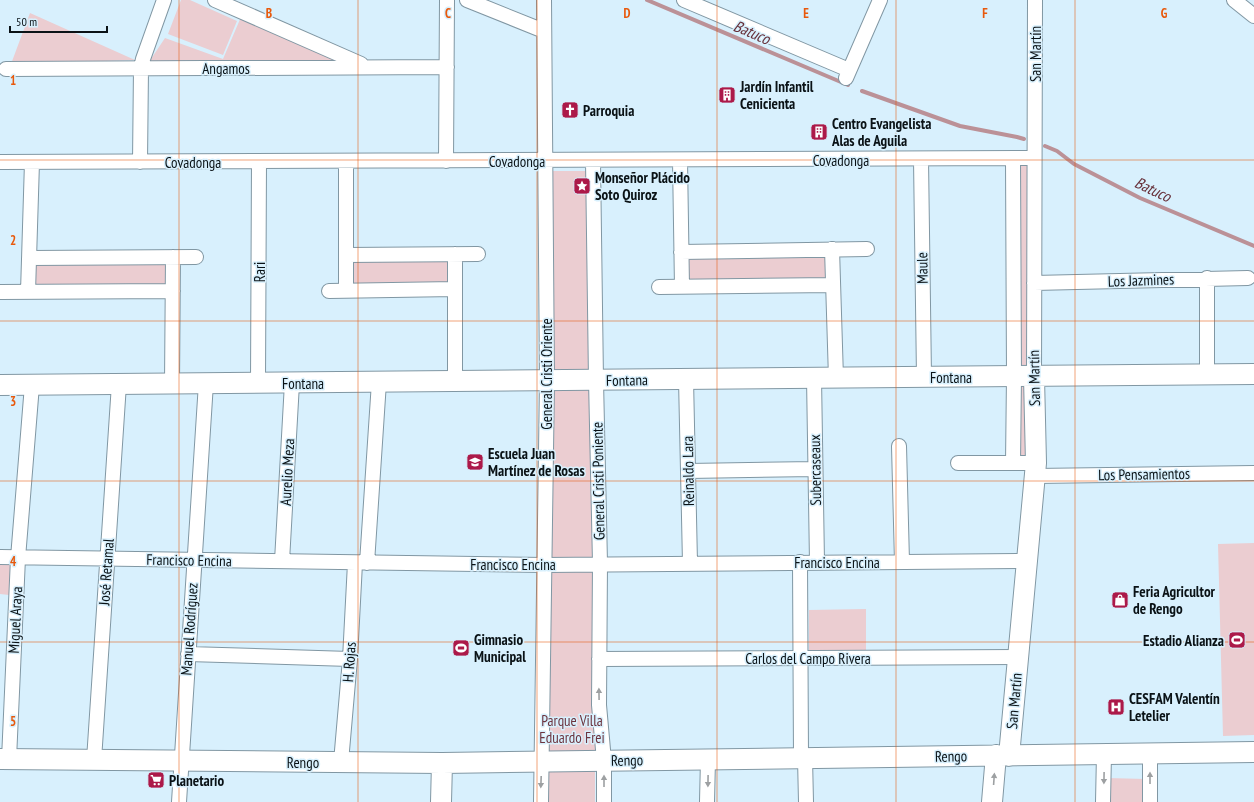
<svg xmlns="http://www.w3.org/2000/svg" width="1254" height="802" viewBox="0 0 1254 802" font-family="'PT Sans Narrow',sans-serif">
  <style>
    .green { fill: #ebcdd1 }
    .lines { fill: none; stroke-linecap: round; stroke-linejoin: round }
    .stream { stroke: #bb9197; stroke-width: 4 }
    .street-casing { stroke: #8197a3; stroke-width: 16 }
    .secondary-casing { stroke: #8197a3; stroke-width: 22 }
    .street { stroke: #fff; stroke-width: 14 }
    .secondary { stroke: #fff; stroke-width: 20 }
    .oneway { fill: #9da0a2 }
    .grid { fill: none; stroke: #e8590c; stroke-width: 1; stroke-opacity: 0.55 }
    .labels { text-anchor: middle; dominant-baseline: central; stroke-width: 3; stroke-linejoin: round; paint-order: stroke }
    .street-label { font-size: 15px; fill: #0a1216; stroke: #d8f0fd }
    .poi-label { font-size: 15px; font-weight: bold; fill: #0a1216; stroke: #d8f0fd; text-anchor: start }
    .park-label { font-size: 15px; fill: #6d353f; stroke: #d8f0fd }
    .water-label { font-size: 16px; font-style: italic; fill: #67303a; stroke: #d8f0fd }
    .grid-label { font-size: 13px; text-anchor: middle; font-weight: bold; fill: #e8590c; stroke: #d8f0fd; stroke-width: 3; stroke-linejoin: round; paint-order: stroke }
  </style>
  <rect width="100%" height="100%" fill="#d8f0fd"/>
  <path class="green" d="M181,0H190L237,21L223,55L168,34Z
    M30,13L135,60L11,64Z
    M241,17L351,64L147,65L165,38L223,59Z
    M1028,164L1031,459H1017V165Z
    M553,171H588L595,752H549Z
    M828,254V281L685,284V255Z
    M450,259V285L350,286L351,260Z
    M35,263H170L169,286L34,288Z
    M1254,543V735L1223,736L1218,544Z
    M0,564H13L9,595L0,594Z
    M866,609V650L809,652V610Z
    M549,767L595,768V802H549Z
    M1107,778L1146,779V802H1107Z"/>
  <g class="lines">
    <path class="stream" d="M647,0L848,85
      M862,91L960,126L1017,137L1024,139
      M1045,146L1057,151L1074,164L1140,198L1254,246"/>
    <g class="street-casing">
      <path id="street" d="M215,0L361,64
        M467,0L544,31
        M684,0L849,70
        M1234,0L1254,16
        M6,69L447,67
        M846,78L880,0
        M921,159L924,377
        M1013,159L1014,376L1013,463
        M680,160L682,287
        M346,161V290
        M446,161L447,0
        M593,161L596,380L600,563L599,705L604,761V802
        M0,162L1034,158
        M140,162L141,68L143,59L164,0
        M832,249L836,378
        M681,252L867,249
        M346,255L478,254
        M29,258L196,257
        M1207,278V375
        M1034,283L1248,278
        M659,287L833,285
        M329,291L455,289
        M0,292L173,291
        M28,292L32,162
        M1034,377L1035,0
        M814,378L817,562
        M686,379L690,563
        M455,381V254
        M258,383L259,161
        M172,384L173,257
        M899,446L902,562
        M958,463H1036
        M688,471L815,469
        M1035,476L1254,473
        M0,557L544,565L1027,561
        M282,561L292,383
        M800,562L801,758
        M367,563L379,382
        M188,654L350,659
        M599,659L1018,657
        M1150,754V802
        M805,758L806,802
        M9,759L18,558L32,385
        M94,760L119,384
        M341,762L350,659L355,563
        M179,802L206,383
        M541,802L547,381L544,0
        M707,802L708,759
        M1103,802L1104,754"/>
    </g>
    <g class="secondary-casing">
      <path id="secondary" d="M0,385L1254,374
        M1009,756L1036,463L1034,377
        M0,759L442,763L1254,752
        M441,802L442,763
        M992,802L996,755"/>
    </g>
    <use href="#street" class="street"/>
    <use href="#secondary" class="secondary"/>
  </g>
  <defs><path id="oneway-solid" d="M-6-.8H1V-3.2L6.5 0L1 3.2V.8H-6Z"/></defs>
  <g class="oneway">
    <use href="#oneway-solid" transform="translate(599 694) rotate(-91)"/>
    <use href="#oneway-solid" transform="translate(1104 778) rotate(91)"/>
    <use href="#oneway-solid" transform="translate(1150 778) rotate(-90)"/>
    <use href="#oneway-solid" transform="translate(994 779) rotate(-86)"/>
    <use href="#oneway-solid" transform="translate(604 781) rotate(-90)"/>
    <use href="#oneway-solid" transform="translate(708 781) rotate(91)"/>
    <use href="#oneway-solid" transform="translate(541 782) rotate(92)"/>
  </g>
  <path class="grid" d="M179,0V802M358,0V802M537,0V802M717,0V802M896,0V802M1075,0V802M0,160H1254M0,321H1254M0,481H1254M0,642H1254"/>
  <defs>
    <g id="building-square" transform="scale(0.9)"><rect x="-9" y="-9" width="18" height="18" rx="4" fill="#ac1949" stroke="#d8f0fd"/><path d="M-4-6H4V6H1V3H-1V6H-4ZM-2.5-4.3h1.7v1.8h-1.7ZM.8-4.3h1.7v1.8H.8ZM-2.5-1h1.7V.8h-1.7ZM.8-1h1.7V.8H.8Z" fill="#fff"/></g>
    <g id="church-square" transform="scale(0.9)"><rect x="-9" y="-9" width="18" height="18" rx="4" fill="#ac1949" stroke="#d8f0fd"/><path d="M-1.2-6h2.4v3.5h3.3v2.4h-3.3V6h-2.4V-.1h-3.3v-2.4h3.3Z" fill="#fff"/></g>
    <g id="sight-square" transform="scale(0.9)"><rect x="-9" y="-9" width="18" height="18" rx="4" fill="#ac1949" stroke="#d8f0fd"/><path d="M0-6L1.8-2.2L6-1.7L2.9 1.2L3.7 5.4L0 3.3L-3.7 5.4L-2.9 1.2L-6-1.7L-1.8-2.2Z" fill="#fff"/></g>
    <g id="school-square" transform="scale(0.9)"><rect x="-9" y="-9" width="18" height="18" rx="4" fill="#ac1949" stroke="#d8f0fd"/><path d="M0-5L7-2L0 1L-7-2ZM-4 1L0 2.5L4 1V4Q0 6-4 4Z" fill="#fff"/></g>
    <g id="shop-square" transform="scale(0.9)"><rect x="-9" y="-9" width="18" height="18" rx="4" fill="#ac1949" stroke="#d8f0fd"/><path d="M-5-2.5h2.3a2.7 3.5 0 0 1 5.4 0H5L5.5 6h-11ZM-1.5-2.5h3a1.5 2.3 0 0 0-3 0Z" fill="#fff"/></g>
    <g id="stadium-square" transform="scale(0.9)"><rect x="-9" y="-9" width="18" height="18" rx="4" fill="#ac1949" stroke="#d8f0fd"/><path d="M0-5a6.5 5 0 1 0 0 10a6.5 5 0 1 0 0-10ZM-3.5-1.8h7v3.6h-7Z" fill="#fff"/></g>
    <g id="hospital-square" transform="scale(0.9)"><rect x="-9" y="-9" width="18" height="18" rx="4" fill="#ac1949" stroke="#d8f0fd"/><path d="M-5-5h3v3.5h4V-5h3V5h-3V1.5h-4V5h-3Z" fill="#fff"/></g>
    <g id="supermarket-square" transform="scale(0.9)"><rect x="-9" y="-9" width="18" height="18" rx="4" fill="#ac1949" stroke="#d8f0fd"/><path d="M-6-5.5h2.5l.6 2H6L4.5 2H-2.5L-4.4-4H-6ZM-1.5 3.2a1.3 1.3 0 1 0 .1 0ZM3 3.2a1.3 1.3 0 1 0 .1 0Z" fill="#fff"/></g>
  </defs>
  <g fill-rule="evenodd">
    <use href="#building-square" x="727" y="95"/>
    <use href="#church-square" x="570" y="110"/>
    <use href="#building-square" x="819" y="132"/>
    <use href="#sight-square" x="582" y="186"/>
    <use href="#school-square" x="475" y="462"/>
    <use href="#shop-square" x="1120" y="600"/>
    <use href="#stadium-square" x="1237" y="640"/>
    <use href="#stadium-square" x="461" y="648"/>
    <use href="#hospital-square" x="1116" y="707"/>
    <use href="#supermarket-square" x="156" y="780"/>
  </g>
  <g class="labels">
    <g class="street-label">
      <text transform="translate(1035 54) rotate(-90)">San Martín</text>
      <text x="226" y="68">Angamos</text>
      <text x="841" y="160">Covadonga</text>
      <text x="517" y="161">Covadonga</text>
      <text x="193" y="162">Covadonga</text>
      <text transform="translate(922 268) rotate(-91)">Maule</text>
      <text transform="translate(259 272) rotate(-90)">Rari</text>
      <text transform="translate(1141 280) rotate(-2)">Los Jazmines</text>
      <text transform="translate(546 374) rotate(-90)">General Cristi Oriente</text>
      <text x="951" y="377">Fontana</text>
      <text transform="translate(1034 378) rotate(-91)">San Martín</text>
      <text transform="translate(627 380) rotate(-1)">Fontana</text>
      <text x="303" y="383">Fontana</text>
      <text transform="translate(815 470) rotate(-91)">Subercaseaux</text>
      <text transform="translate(688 471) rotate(-91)">Reinaldo Lara</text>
      <text transform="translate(287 472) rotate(-87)">Aurelio Meza</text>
      <text transform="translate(1144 474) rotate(-1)">Los Pensamientos</text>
      <text transform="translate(598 481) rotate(-91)">General Cristi Poniente</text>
      <text transform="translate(189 560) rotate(1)">Francisco Encina</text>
      <text x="837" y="562">Francisco Encina</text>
      <text x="513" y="564">Francisco Encina</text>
      <text transform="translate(106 572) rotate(-86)">José Retamal</text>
      <text transform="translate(15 620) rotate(-87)">Miguel Araya</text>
      <text transform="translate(189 629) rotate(-86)">Manuel Rodríguez</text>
      <text x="808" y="658">Carlos del Campo Rivera</text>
      <text transform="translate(349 662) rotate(-86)">H. Rojas</text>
      <text transform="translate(1014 701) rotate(-85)">San Martín</text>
      <text transform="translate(951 756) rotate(-1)">Rengo</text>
      <text transform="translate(627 760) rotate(-1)">Rengo</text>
      <text x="303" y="762">Rengo</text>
    </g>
    <g class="poi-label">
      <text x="740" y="86">Jardín Infantil<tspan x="740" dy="17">Cenicienta</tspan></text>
      <text x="583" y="110">Parroquia</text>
      <text x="832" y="123">Centro Evangelista<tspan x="832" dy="17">Alas de Aguila</tspan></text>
      <text x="595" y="177">Monseñor Plácido<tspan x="595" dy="17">Soto Quiroz</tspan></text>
      <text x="488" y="453">Escuela Juan<tspan x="488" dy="17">Martínez de Rosas</tspan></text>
      <text x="1133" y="591">Feria Agricultor<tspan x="1133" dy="17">de Rengo</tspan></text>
      <text x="474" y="639">Gimnasio<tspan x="474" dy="17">Municipal</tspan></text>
      <text x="1224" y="640" text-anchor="end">Estadio Alianza</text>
      <text x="1129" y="698">CESFAM Valentín<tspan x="1129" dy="17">Letelier</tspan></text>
      <text x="169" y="780">Planetario</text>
    </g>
    <g class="park-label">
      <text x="572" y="720">Parque Villa<tspan x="572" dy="17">Eduardo Frei</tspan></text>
    </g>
    <g class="water-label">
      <text transform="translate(752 32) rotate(23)">Batuco</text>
      <text transform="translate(1153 189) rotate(25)">Batuco</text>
    </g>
  </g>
  <g class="grid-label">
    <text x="269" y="18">B</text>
    <text x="448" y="18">C</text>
    <text x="627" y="18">D</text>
    <text x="806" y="18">E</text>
    <text x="985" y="18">F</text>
    <text x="1164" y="18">G</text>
    <text x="13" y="85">1</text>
    <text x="13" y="245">2</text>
    <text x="13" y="406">3</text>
    <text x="13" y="566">4</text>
    <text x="13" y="726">5</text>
  </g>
  <path d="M10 26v6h97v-6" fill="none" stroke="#0a1216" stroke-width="2"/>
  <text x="16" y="26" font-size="12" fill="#0a1216" stroke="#d8f0fd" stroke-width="3" paint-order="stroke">50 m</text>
</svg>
